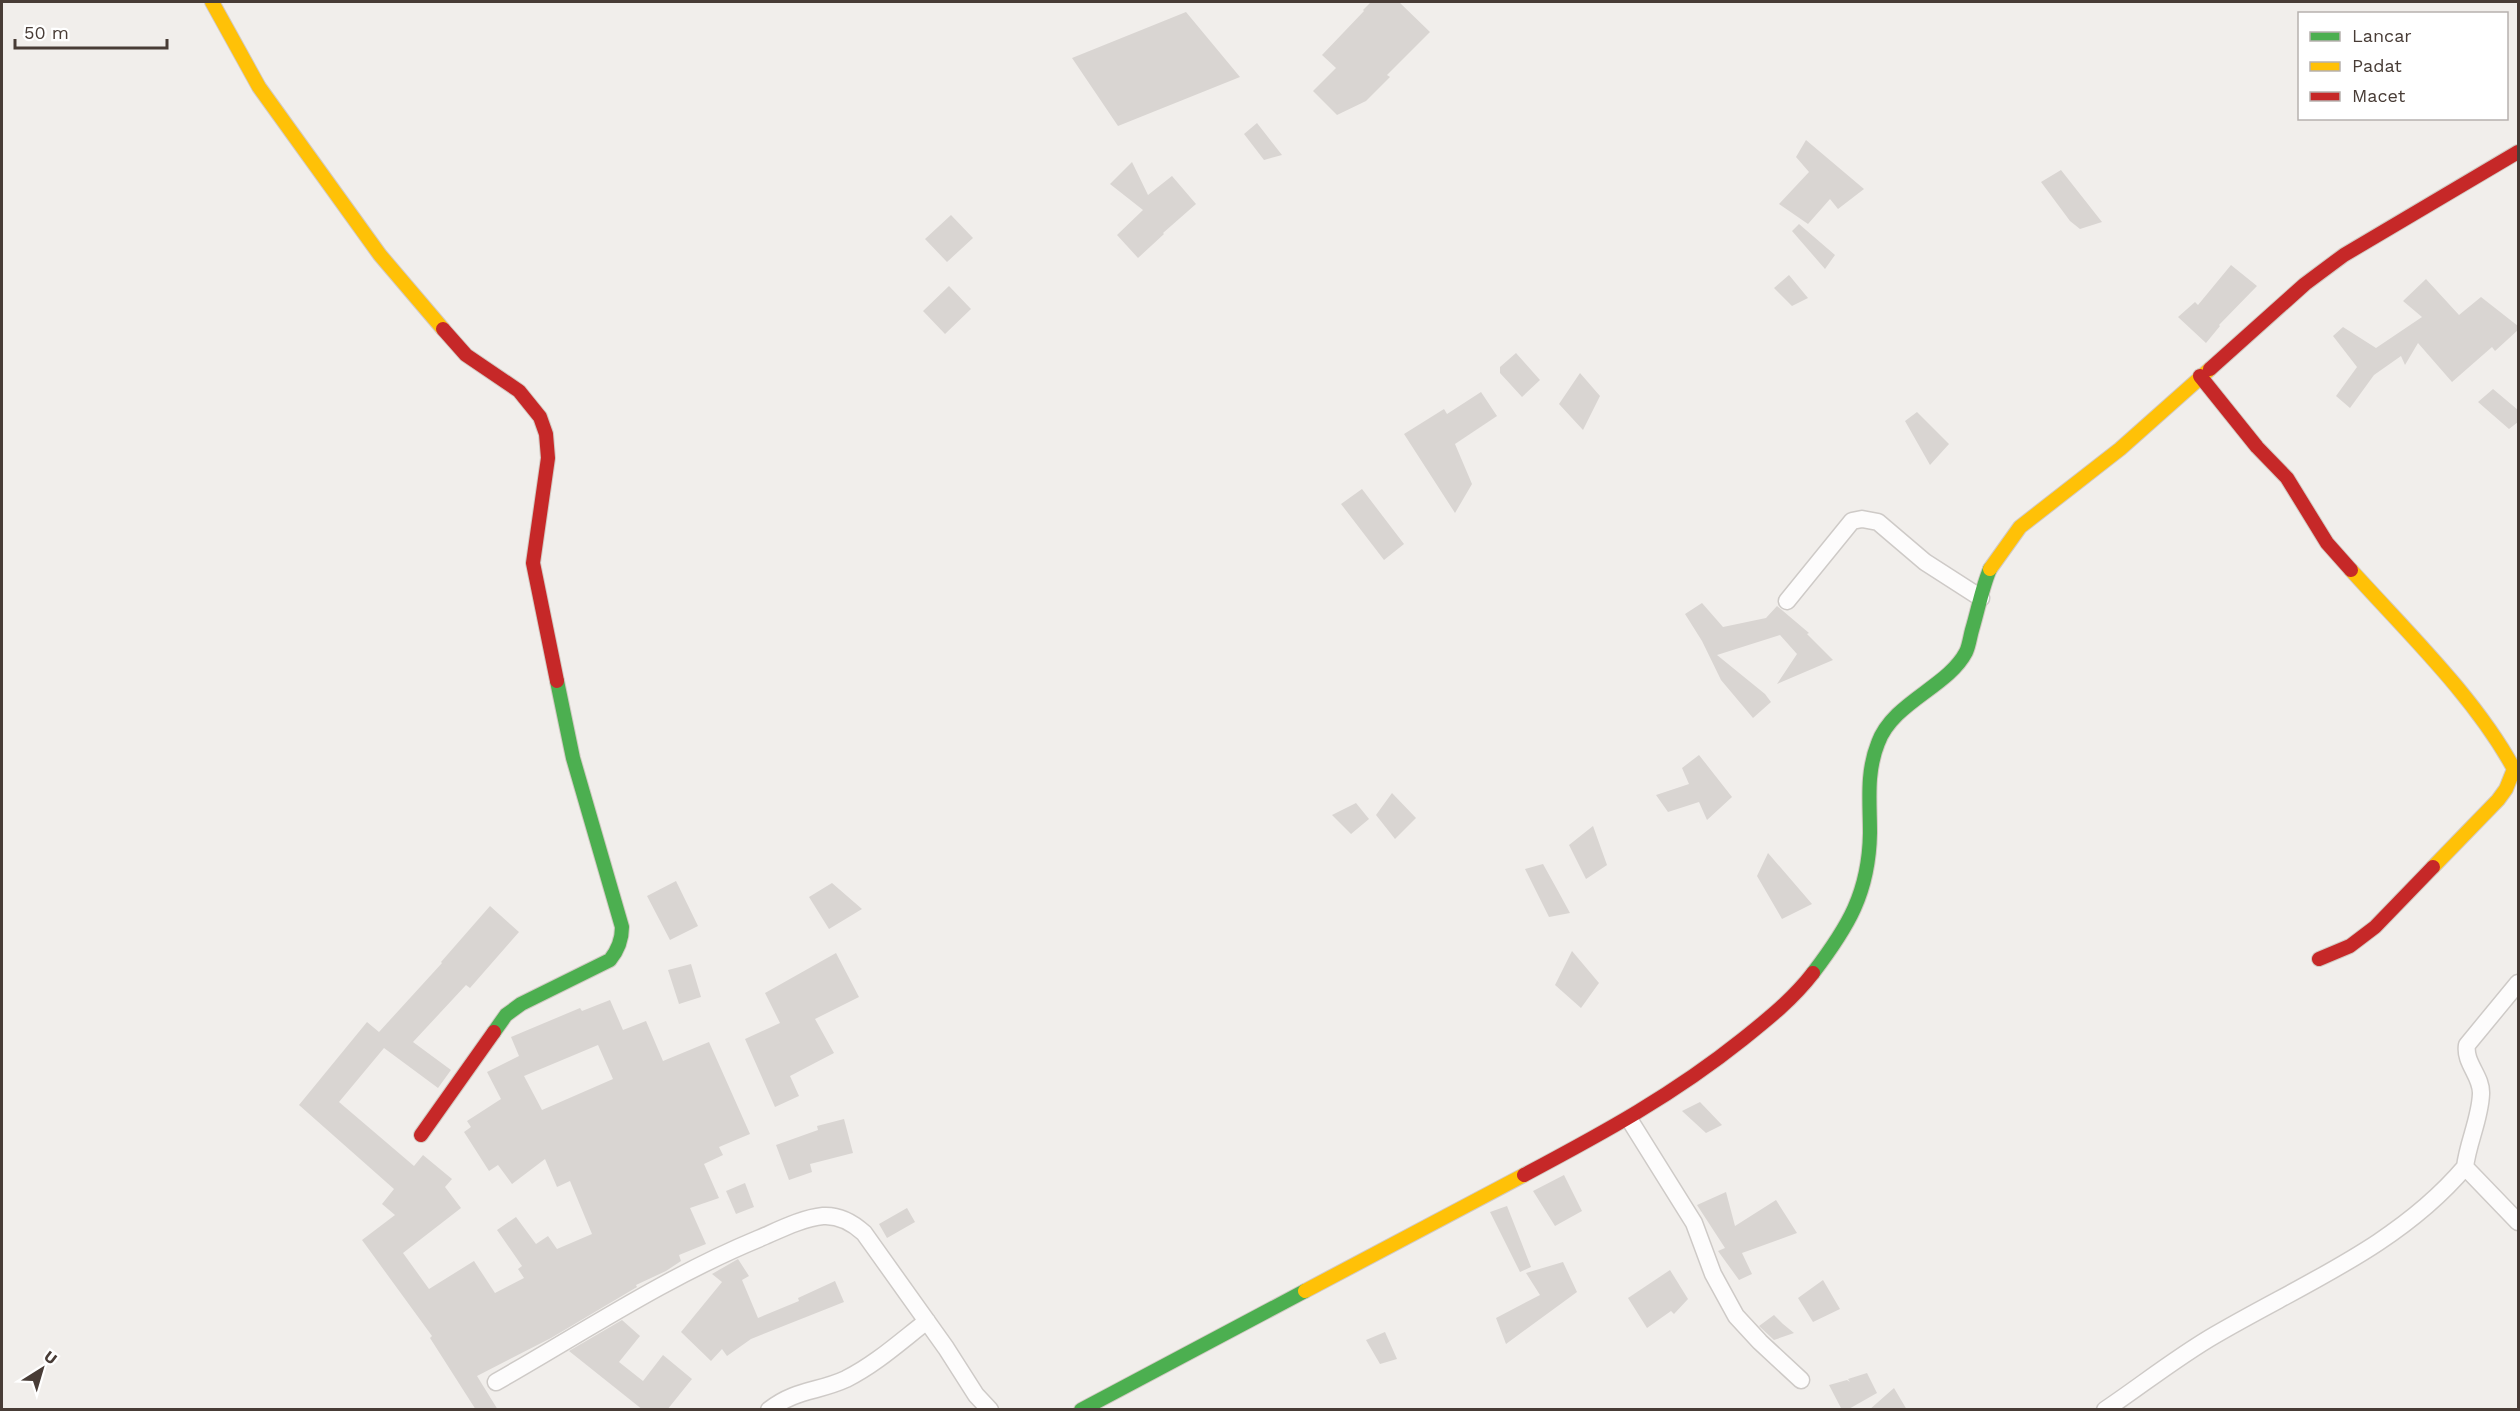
<svg xmlns="http://www.w3.org/2000/svg" width="2520" height="1411" viewBox="0 0 2520 1411" font-family="'Work Sans',sans-serif">
  <style>
    .building { fill: #d9d5d2; fill-rule: evenodd }
    .lines { fill: none; stroke-linecap: round; stroke-linejoin: round }
    .street-casing { stroke: #cecac7; stroke-width: 19 }
    .fast-casing { stroke: #d2cac3; stroke-width: 16 }
    .slow-casing { stroke: #d2cac3; stroke-width: 16 }
    .jam-casing { stroke: #d2cac3; stroke-width: 16 }
    .street { stroke: #fdfcfc; stroke-width: 16 }
    .fast { stroke: #4caf50; stroke-width: 14 }
    .slow { stroke: #ffc107; stroke-width: 14 }
    .jam { stroke: #c62828; stroke-width: 14 }
  </style>
  <rect width="100%" height="100%" fill="#f1eeeb"/>
  <path class="building" d="M1371,2H1399L1430,32L1387,75L1390,77L1366,101L1337,115L1313,91L1336,68L1322,55L1364,11L1363,10Z
    M1186,12L1240,77L1118,126L1072,58Z
    M1257,123L1282,155L1264,160L1244,134Z
    M1806,140L1864,189L1838,209L1830,199L1808,224L1779,204L1809,172L1796,157Z
    M1132,162L1148,195L1172,176L1196,204L1163,233L1164,234L1138,258L1117,235L1143,210L1110,184Z
    M2061,170L2102,222L2080,229L2070,221L2041,182Z
    M951,215L973,238L947,262L925,239Z
    M1799,224L1835,255L1825,269L1792,231Z
    M2231,265L2257,286L2219,325L2220,326L2206,343L2178,317L2195,302L2198,305Z
    M1789,275L1808,298L1792,306L1774,288Z
    M2426,279L2459,315L2481,297L2518,326V330L2495,351L2492,347L2452,382L2418,343L2405,365L2401,356L2374,375L2350,408L2336,396L2357,367L2333,336L2343,327L2376,348L2422,317L2403,301Z
    M949,286L971,309L945,334L923,311Z
    M1516,353L1540,380L1522,397L1500,373V367Z
    M1580,373L1600,396L1583,430L1559,404Z
    M2493,389L2518,410V422L2509,429L2478,402Z
    M1481,392L1497,416L1455,444L1472,484L1455,513L1404,434L1444,409L1447,414Z
    M1917,412L1949,444L1930,465L1905,421Z
    M1362,489L1404,544L1384,560L1341,504Z
    M1702,603L1723,627L1766,618L1777,606L1809,633L1807,634L1833,660L1777,684L1797,654L1780,635L1717,655L1765,694L1771,702L1753,718L1721,680L1702,641L1685,614Z
    M1699,755L1732,797L1707,820L1699,802L1668,812L1656,795L1689,784L1682,768Z
    M1392,793L1416,818L1395,839L1376,815Z
    M1356,803L1369,819L1351,834L1332,815Z
    M1593,826L1607,865L1586,879L1569,845Z
    M1768,853L1812,904L1782,919L1757,876Z
    M1543,864L1558,891L1570,913L1549,917L1525,869Z
    M676,881L698,926L670,940L647,896Z
    M832,883L862,909L829,929L809,897Z
    M490,906L519,932L470,988L466,985L413,1042L451,1070L438,1088L384,1048L339,1102L414,1166L423,1155L452,1179L445,1187L461,1208L403,1253L429,1289L474,1261L495,1293L524,1278L518,1269L522,1266L497,1230L516,1217L536,1244L548,1236L557,1249L592,1234L570,1181L557,1187L545,1159L512,1184L498,1165L489,1171L464,1132L471,1127L467,1121L501,1099L487,1072L519,1056L511,1037L580,1008L582,1011L610,1000L623,1030L646,1021L663,1061L709,1042L750,1134L719,1147L723,1155L704,1164L719,1198L690,1208L706,1244L679,1255L681,1261L666,1271L636,1285L637,1287L551,1338L477,1376L498,1410H476L430,1338L432,1336L362,1240L395,1215L382,1204L394,1189L299,1105L367,1022L379,1032L442,963L441,962ZM598,1045L613,1079L542,1110L524,1076Z
    M1572,951L1599,983L1581,1008L1555,985Z
    M836,953L859,997L815,1019L834,1053L790,1076L799,1096L775,1107L745,1039L780,1023L765,993Z
    M691,964L701,997L679,1004L668,970Z
    M1700,1102L1722,1125L1706,1133L1682,1111Z
    M844,1119L853,1153L810,1164L812,1172L789,1180L776,1145L818,1130L817,1126Z
    M1564,1175L1582,1211L1555,1226L1533,1191Z
    M745,1183L754,1207L736,1214L726,1191Z
    M1726,1192L1735,1226L1776,1200L1797,1233L1742,1253L1752,1274L1739,1280L1718,1251L1725,1248L1697,1205Z
    M1507,1206L1531,1267L1520,1272L1490,1212Z
    M907,1208L915,1222L887,1238L879,1224Z
    M738,1259L749,1276L742,1280L758,1318L799,1301L798,1298L835,1281L844,1302L751,1339L727,1356L722,1349L711,1361L681,1332L722,1282L712,1274Z
    M1563,1262L1577,1292L1506,1344L1496,1318L1540,1295L1526,1273Z
    M1670,1270L1688,1299L1674,1314L1671,1311L1647,1328L1628,1298Z
    M1823,1280L1840,1309L1813,1322L1798,1298Z
    M1774,1315L1783,1324L1794,1333L1774,1340L1759,1326Z
    M622,1320L640,1336L619,1362L643,1381L663,1355L692,1379L667,1410H643L569,1351Z
    M1385,1332L1397,1359L1380,1364L1366,1340Z
    M1867,1373L1877,1393L1847,1410H1842L1829,1385L1847,1380L1850,1382L1848,1379Z
    M1894,1388L1907,1410H1869Z"/>
  <g class="lines">
    <g class="street-casing">
      <path id="street" d="M1787,601L1852,521L1862,519L1878,522L1925,562L1981,598
        M2518,983L2467,1045C2464,1063 2482,1076 2481,1094C2480,1119 2468,1142 2465,1167L2518,1222
        M1629,1119L1694,1223L1713,1274L1736,1316L1760,1342L1801,1380
        M496,1382C582,1333 666,1277 758,1239C777,1231 802,1218 823,1216C839,1215 852,1222 864,1233L946,1348L976,1395L990,1410
        M769,1410C796,1389 818,1392 846,1379C876,1364 901,1341 927,1321
        M2105,1410C2142,1385 2177,1357 2215,1335C2302,1284 2398,1246 2465,1167"/>
    </g>
    <g class="fast-casing">
      <path id="fast" d="M1813,973C1848,927 1869,893 1870,833C1870,802 1866,773 1878,743C1893,702 1948,687 1966,652C1969,646 1970,637 1972,630C1978,610 1982,588 1990,569
        M494,1032L506,1015L521,1004L610,960C618,950 622,940 622,927L573,758L557,681
        M1081,1410L1305,1291"/>
    </g>
    <g class="slow-casing">
      <path id="slow" d="M212,2L259,87L380,255L443,329
        M1990,569L2020,527L2120,449L2210,369
        M2351,570C2406,631 2475,697 2514,769L2506,789L2498,800L2433,867
        M1305,1291L1524,1175"/>
    </g>
    <g class="jam-casing">
      <path id="jam" d="M443,329L466,355L519,391L540,417L546,434L548,458L533,563L557,681
        M2210,369L2305,284L2344,255L2518,152
        M2200,376L2257,447L2287,478L2327,543L2351,570
        M2319,959L2350,946L2375,927L2433,867
        M421,1135L494,1032
        M1524,1175C1603,1133 1673,1095 1743,1039C1768,1019 1793,999 1813,973"/>
    </g>
    <use href="#street" class="street"/>
    <use href="#fast" class="fast"/>
    <use href="#slow" class="slow"/>
    <use href="#jam" class="jam"/>
  </g>
  <rect width="2520" height="1411" fill="none" stroke="#483c36" stroke-width="6"/>
  <rect x="2298" y="12" width="210" height="108" fill="#ffffff" stroke="#b6b1af" stroke-width="1.5"/>
  <rect x="2310" y="32" width="30" height="9" fill="#4caf50" stroke="#b6b1af" stroke-width="1.5"/>
  <text x="2352" y="42" font-size="18" fill="#483c36">Lancar</text>
  <rect x="2310" y="62" width="30" height="9" fill="#ffc107" stroke="#b6b1af" stroke-width="1.5"/>
  <text x="2352" y="72" font-size="18" fill="#483c36">Padat</text>
  <rect x="2310" y="92" width="30" height="9" fill="#c62828" stroke="#b6b1af" stroke-width="1.5"/>
  <text x="2352" y="102" font-size="18" fill="#483c36">Macet</text>
  <g transform="translate(42 1369) rotate(37)" stroke="#ffffff" stroke-width="4.5" paint-order="stroke">
  <path d="M0-4.5L10 22L0 15L-10 22Z" fill="#483c36"/>
  <text y="-9" font-size="16" font-weight="bold" text-anchor="middle" fill="#483c36">U</text>
  </g>
  <path d="M15 39v9h152v-9" fill="none" stroke="#483c36" stroke-width="3"/>
  <text x="24" y="39" font-size="18" fill="#483c36" stroke="#ffffff" stroke-width="4.5" paint-order="stroke">50 m</text>
</svg>
